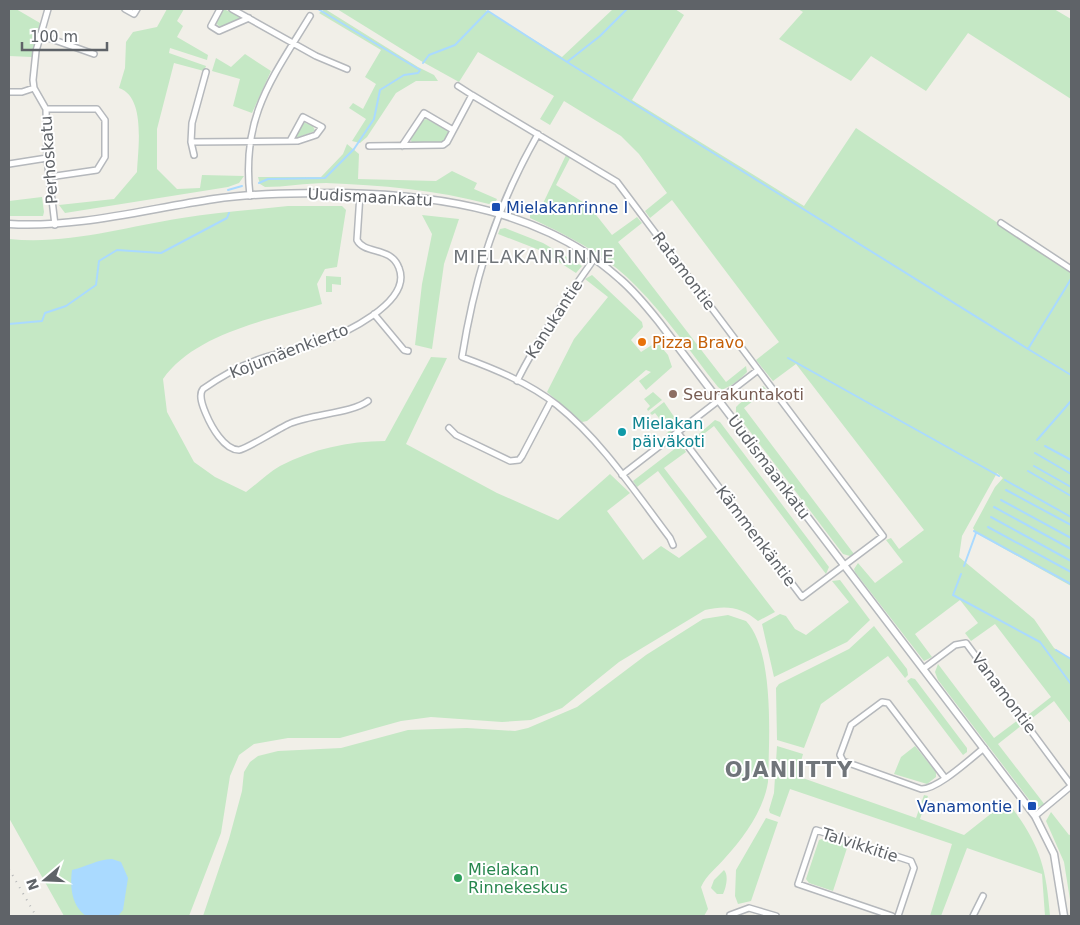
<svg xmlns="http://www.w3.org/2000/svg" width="1080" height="925" viewBox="0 0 1080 925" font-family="'DejaVu Sans',sans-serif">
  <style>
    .green { fill: #c5e8c5 }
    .water { fill: #aadaff }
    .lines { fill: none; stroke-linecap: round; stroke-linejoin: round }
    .stream { stroke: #aadaff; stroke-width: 2 }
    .minor-casing { stroke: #b5b8bc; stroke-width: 8 }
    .tertiary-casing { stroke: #b5b8bc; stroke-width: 9 }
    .minor { stroke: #fff; stroke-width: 5 }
    .tertiary { stroke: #fff; stroke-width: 6 }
    .rail { stroke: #b6b7b8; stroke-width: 2; stroke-dasharray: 1 6; stroke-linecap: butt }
    .transit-dot { fill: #1a4fb4; stroke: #fff; stroke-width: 2 }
    .food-dot { fill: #e8710a; stroke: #fff; stroke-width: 2 }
    .education-dot { fill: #8d6e63; stroke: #fff; stroke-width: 2 }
    .culture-dot { fill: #0f9aa8; stroke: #fff; stroke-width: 2 }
    .leisure-dot { fill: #2e9e5b; stroke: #fff; stroke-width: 2 }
    .labels { text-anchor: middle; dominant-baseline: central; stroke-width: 4; stroke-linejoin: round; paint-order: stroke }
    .street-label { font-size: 16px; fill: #5f6368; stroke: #fff }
    .transit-label { font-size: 16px; fill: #164399; stroke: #fff; text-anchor: start }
    .food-label { font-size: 16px; fill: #c56008; stroke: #fff; text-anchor: start }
    .education-label { font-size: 16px; fill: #785e54; stroke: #fff; text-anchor: start }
    .culture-label { font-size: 16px; fill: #0d838f; stroke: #fff; text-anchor: start }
    .leisure-label { font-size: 16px; fill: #27864d; stroke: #fff; text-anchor: start }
    .neighbourhood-label { font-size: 18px; letter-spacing: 1px; fill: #70757a; stroke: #fff }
    .district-label { font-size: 21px; font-weight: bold; letter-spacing: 1px; fill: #70757a; stroke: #fff }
  </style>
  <rect width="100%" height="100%" fill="#f1efe8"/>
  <path class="green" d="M9,9H16L40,23L32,57L9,56Z
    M167,9H184L177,21L183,26L177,37L208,55L207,60L170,48L169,53L206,66L204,71L174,63L157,129V169L177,189L200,188L202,175L244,176L239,183L228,187L65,213L59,205L114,199L137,172C138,149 146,97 119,88L125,68L126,42L133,32L157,27Z
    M223,9L238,15L240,19L221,28L216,23Z
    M325,9L418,67L434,75L438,81H416L396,93L367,137L360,143L352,141L366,119L349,108L353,103L363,109L376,84L365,77L381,50L319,13Z
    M337,9H484L562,57L613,9H675L684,15L632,100L804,206L856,128L1071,272V586L976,533L973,528L995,487L1003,478L997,473L962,536L959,557L1034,619L1054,648L1071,659V724L1054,701L1031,719L1028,715L1051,697L995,624L971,641L965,633L978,623L960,600L915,634L932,657L924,661L855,572L854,569L858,563L875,583L903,562L886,540L891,538L899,549L924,530L796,364L773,381L756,360L779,342L672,200L650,218L645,211L667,193L639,154L621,136L564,101L550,125L540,119L554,96L478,52L459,82L421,61Z
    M798,9H1054L1071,19V99L968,33L926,91L871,56L851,81L779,39L803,12Z
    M245,54L271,71L252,113L233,106L240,79L212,71L216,58L231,67Z
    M426,119L448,130V136C441,147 425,144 413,143L411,141C411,133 418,122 426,119Z
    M303,122L313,126L315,131L296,138L295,135Z
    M347,144L359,154L358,179L436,181L452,171L477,183L474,189L497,199L496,201L489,204C436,190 381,185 326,183C306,183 285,187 265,187L260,184L258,177H321L343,154Z
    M566,155L570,158L556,185L589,206L612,235L637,217L642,223L618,242L726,382L746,366L747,372C741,379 731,386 722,390L718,387C691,353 666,316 636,286C606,255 569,236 530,218V211L538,214Z
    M42,197L44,212L43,216H9V201Z
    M288,206H342L346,210L337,267L325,269L317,284L322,304C271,319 195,333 163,379L167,412L194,462L215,477L246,492C257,484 268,473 280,466C313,449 348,441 385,441L431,357L447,358L406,444L497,493L558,520L610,474L630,493L607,511L643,560L661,546L679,558L707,537L658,471L637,487L633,481L681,444L686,452L664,468L775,612L758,621C741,607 727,605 705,610L619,662L562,708L531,720L502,722L431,717L401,721L340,738H288L254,744L239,755L230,776L221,833L189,916H64L9,818V239C68,245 124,227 182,218C217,212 253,210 288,206Z
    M422,215L459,219L444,264L432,349L415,345L422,284L432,234Z
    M505,228L543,243L582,266L576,273L542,251L498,234L500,229Z
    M592,275L642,322L643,327L631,340L641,352L655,343H658L668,355L672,367L646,390L639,381L651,372L646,370L587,421L582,422L547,392L574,339L608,297L585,279Z
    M326,276L341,277V285L332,284V292H326Z
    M763,386L767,390L744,408L854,554L850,556L843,554L736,413V407L739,404Z
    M653,392L662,400L648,411L647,409L650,406L644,399Z
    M664,402L679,424L669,434H666L669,431L655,413L652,415L650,413Z
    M715,420L720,422L829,567L826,574L714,426L692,443V440Z
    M840,580L870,620L847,642L774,677L762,624L780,614L786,616L795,629L806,635L849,602L832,581Z
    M728,615L746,621C775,652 769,740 768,782C764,809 744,838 725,858C716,869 707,874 701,887L708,909L704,916H203L229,839L242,791L244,772L250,762L258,756L278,751L341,748L408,730L467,728L515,731L528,728L577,707L646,655L703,619Z
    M874,626L907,669L908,675L905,678L888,656L821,704L804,748L777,740L776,688L779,684L849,649Z
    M938,664L994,738L1018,720L1022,725L998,744L1045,805L1037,807L1034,806L938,680L935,672Z
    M911,678L915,679L967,748V752L963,755L907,681Z
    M777,746L803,754L797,776L916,818L924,795L928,796L920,819L964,835L1007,801C1039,843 1046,864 1050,916H1045L1042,874L967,848L941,916H930L952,844L790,789L780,817L770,813L769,810L774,793Z
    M915,746L936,772V777L927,784L894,774L901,757Z
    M1051,812L1069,835L1071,834V906L1064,862L1046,821Z
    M766,818L778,822L751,901L738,904L735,896L736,870Z
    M825,838L848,845L833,891L809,883L806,879L819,840Z
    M724,870C729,875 726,888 723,894H717L711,888L714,880Z"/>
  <path class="water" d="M112,859L121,862L128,878L123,910L118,916H86C71,905 70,886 72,870C88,866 96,860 112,859Z"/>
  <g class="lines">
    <path class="stream" d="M567,62L1028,349
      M423,63L429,55L455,45L488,11L567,62L600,36L627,9
      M259,183L268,179L325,178L354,149L374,119L380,90L404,75L418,73L420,70L318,9
      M228,190L242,186
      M1071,279L1028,349L1071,375
      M9,324L42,321L45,313L66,306L96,285L99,261L117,250L161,253L227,218L229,213
      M788,358L999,476
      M1037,440L1071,401
      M1045,446L1071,460
      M1035,453L1071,474
      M1034,466L1071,487
      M1028,471L1071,496
      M1005,480L1071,517
      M1006,490L1071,525
      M1001,500L1071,538
      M994,507L1071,549
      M991,517L1071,561
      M988,527L1071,572
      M974,531L1071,584
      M964,566L976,533
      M961,574L953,595L1040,642L1071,684
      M1056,650L1071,659"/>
    <g class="minor-casing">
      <path id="minor" d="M48,9L36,51L33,80L34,88L46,109L47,158L55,225
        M125,9L134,14L137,9
        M220,9L211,26L219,31L249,18
        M232,9L316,56L347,69
        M40,35L94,54
        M458,86L472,95
        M9,92H22L34,88
        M46,109H97L105,120V157L97,170L49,177
        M538,134C497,206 475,275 462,357C495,369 529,383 557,405C602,441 635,492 670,538L673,545
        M191,142L192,123L206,72
        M369,146L443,145L447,142L472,95L617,182L883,536L802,597L678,433
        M402,146L424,113L453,130
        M194,155L191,142L298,141L316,135L322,127L303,117L290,141
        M9,164L47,158
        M360,194L357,240C365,255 391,246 399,268C413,303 341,335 316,344C297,350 276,353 257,360C238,367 220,377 203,389C198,395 203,407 206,414C211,426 224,450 239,450C247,449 279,428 291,423C313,414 352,413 368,401
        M250,196C241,117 271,80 310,16
        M1001,223L1071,269
        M374,314L404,350L408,351
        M517,381C539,337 566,299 594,259
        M449,428L456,435L510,461L519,460L522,456L551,401
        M622,475L758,370
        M923,669L955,645L966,643L1071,785
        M945,778L888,703L882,702L851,725L840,755L843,761L921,789C937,790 970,759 984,748
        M1035,816L1071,786
        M730,915L749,908L776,916
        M892,916L798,884L816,830L911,861L914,868L898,916
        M973,916L983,896"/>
    </g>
    <g class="tertiary-casing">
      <path id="tertiary" d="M9,224C78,228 146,209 214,199C257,193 300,193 343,193C442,195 545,211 621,280C635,292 647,307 659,322L1035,816L1054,854L1064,916"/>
    </g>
    <use href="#minor" class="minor"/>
    <use href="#tertiary" class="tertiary"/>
    <path class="rail" d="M9,869L36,916"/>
  </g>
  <g class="transit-dot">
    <rect x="491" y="202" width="10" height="10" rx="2.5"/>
    <rect x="1027" y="801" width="10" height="10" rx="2.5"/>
  </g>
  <circle class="food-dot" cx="642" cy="342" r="5"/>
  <circle class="education-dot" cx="673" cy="394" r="5"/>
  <circle class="culture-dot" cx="622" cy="432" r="5"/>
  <circle class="leisure-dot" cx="458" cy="878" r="5"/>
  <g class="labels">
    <g class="street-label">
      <text transform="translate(49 160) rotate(-94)">Perhoskatu</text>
      <text transform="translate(370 197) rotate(3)">Uudismaankatu</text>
      <text transform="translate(684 271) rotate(53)">Ratamontie</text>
      <text transform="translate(554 319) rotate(-57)">Kanukantie</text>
      <text transform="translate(289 351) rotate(-21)">Kojumäenkierto</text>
      <text transform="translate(769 467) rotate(53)">Uudismaankatu</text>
      <text transform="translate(756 536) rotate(53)">Kämmenkäntie</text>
      <text transform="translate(1004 693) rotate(53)">Vanamontie</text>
      <text transform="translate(860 845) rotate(18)">Talvikkitie</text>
    </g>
    <g class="transit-label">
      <text x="506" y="207">Mielakanrinne I</text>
      <text x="1022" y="806" text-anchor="end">Vanamontie I</text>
    </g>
    <g class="food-label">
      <text x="652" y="342">Pizza Bravo</text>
    </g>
    <g class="education-label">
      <text x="683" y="394">Seurakuntakoti</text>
    </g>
    <g class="culture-label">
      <text x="632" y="423">Mielakan<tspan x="632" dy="18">päiväkoti</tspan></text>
    </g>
    <g class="leisure-label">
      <text x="468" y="869">Mielakan<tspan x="468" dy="18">Rinnekeskus</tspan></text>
    </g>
    <g class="neighbourhood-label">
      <text x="534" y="256">MIELAKANRINNE</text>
    </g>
    <g class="district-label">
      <text x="789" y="770">OJANIITTY</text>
    </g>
  </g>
  <rect width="1080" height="925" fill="none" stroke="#5f6368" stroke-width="20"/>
  <g transform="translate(45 880) rotate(251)" stroke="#ffffff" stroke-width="4" paint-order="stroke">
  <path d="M0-4L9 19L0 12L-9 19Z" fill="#5f6368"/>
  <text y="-8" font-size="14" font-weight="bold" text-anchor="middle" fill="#5f6368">N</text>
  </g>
  <path d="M22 42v8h85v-8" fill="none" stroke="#5f6368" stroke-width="2.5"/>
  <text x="30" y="42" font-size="15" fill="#5f6368" stroke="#ffffff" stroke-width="4" paint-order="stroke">100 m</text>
</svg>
